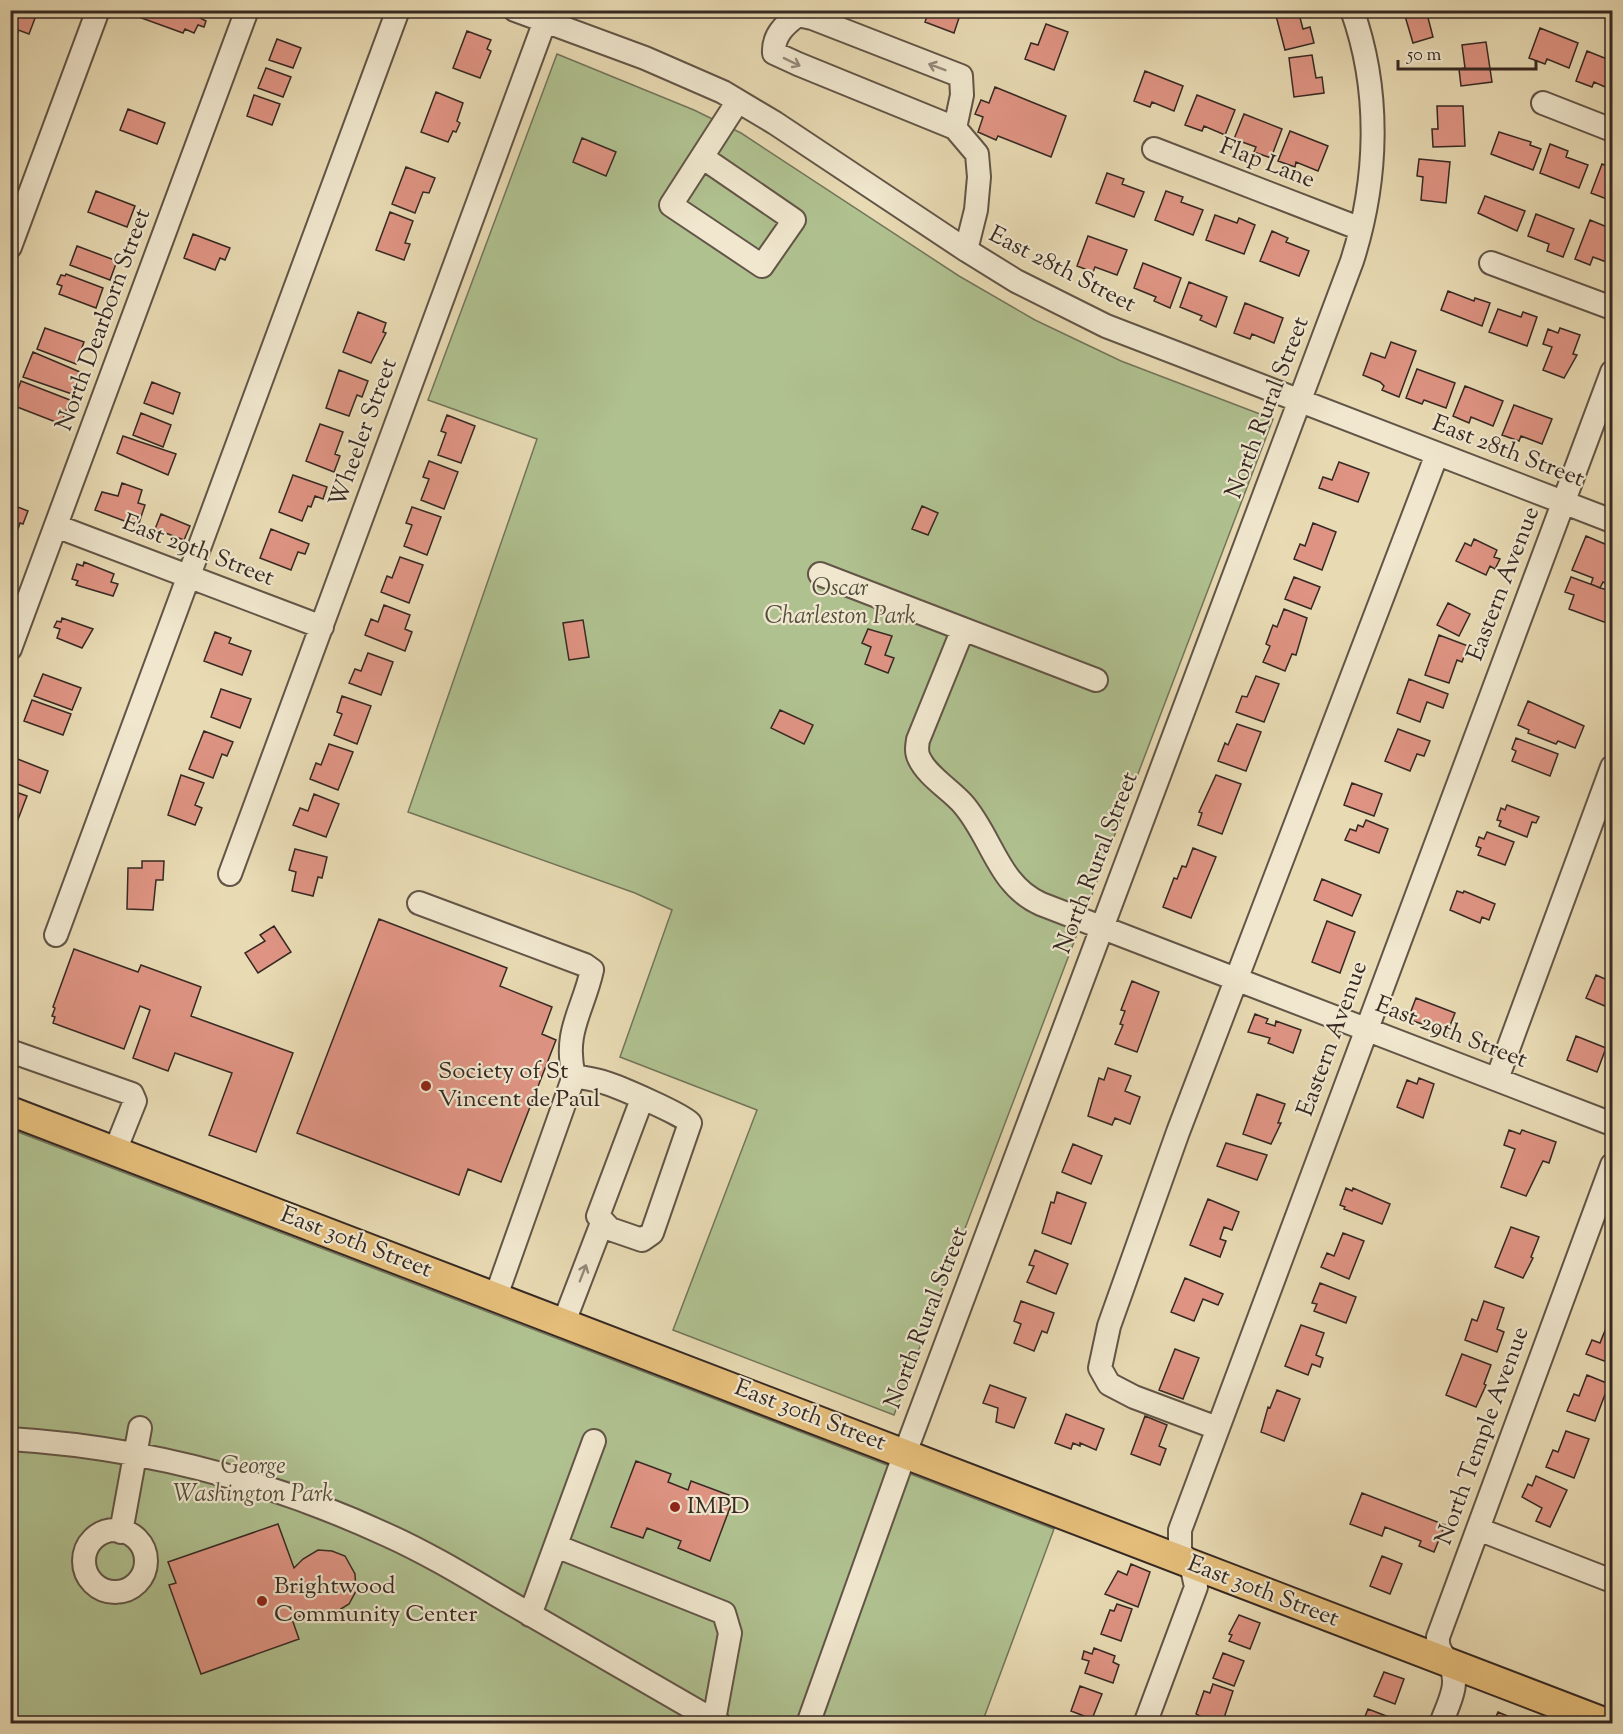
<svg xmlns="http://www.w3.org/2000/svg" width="1623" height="1734" viewBox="0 0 1623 1734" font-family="'Sorts Mill Goudy',serif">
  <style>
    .green { fill: #b0c190; stroke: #73755a; stroke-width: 1.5 }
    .building { fill: #df9483; stroke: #362923; stroke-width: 1.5 }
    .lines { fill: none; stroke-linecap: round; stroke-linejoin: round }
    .minor-casing { stroke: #625547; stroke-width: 26 }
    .major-casing { stroke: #362923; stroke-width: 32 }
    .minor { stroke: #f0e7ce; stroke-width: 22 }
    .major { stroke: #e4bd7a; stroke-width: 28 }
    .oneway { stroke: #938878 }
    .poi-dot { fill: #8f2418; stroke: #f0e7ce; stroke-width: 2 }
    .labels { text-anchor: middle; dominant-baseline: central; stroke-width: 4.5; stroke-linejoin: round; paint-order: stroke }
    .street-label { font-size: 24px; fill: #362923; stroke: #f0e7ce }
    .park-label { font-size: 24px; font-style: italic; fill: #544f3e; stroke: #f0e7ce }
    .poi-label { font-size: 24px; fill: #362923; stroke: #f0e7ce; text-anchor: start }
  </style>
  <rect width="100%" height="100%" fill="#e8dab3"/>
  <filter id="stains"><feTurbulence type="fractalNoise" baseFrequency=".00333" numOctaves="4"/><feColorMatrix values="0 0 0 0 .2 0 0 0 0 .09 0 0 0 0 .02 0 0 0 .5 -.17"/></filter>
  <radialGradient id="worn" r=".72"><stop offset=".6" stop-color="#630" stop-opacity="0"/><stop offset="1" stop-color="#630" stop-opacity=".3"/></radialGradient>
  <path class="green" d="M557,54L694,110L741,133L959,276L1035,320L1121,361L1273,419L894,1415L673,1330L757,1110L620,1057L672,910L635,893L408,812L537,439L428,400Z
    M10,1129L1054,1529L982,1723H11Z"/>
  <path class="building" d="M10,10L37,13L29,34L10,27Z
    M138,10H203L200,18L206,21L204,27L198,25L194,33L185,29L183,33L136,16Z
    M929,10H955L953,15L959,18L954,33L925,22Z
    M1281,10H1298L1303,29L1310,27L1314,43L1285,50L1275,12Z
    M1401,10H1426L1433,37L1413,43L1405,16H1402Z
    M1046,24L1068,32L1054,70L1025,59L1031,43L1038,45Z
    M1540,28L1578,43L1569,68L1547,59L1545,64L1529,58Z
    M10,29L18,32L11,53H10Z
    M467,31L491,40L487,49L491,51L480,78L453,68Z
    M277,39L301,48L293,68L269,60Z
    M1486,42L1492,82L1461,86L1459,69L1465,68L1462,45Z
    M1587,51L1612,61V90L1594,82L1592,87L1576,81Z
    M1312,55L1316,78L1322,77L1324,93L1294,97L1289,58Z
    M266,68L291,77L283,97L258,88Z
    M1145,71L1183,86L1174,111L1152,102L1150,107L1134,101Z
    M995,87L1066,116L1051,157L998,136L996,140L978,132L983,117L975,114L981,100L989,103Z
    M436,92L463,103L457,121L460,123L456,132L453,131L448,142L421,132Z
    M254,95L280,104L272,125L247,116Z
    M1197,95L1235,110L1225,135L1204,126L1202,131L1185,125Z
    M1437,106H1463L1465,146L1433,147L1432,129H1438Z
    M128,109L165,123L157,144L120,130Z
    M1244,114L1282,129L1271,158L1254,152L1256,147L1234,139Z
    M1290,131L1328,146L1318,171L1296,162L1295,167L1278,161Z
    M1499,132L1531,142L1530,145L1541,149L1533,170L1491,154Z
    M582,138L616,152L606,176L573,162Z
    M1550,144L1568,151L1566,157L1588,165L1579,188L1540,173Z
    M1419,159L1450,162L1446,203L1421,200L1423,177L1417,176Z
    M1602,164L1612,168V201L1591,193Z
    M406,167L435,178L429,193L423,192L415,213L392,204Z
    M1107,173L1124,179L1122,184L1144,192L1134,217L1096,203Z
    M96,191L135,206L127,227L88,212Z
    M1166,191L1183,197L1181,202L1203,210L1193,235L1155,220Z
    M1485,196L1525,211L1517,231L1478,213Z
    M390,212L413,221L405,243L410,244L404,260L376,250Z
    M1536,214L1574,229L1563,257L1547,251L1549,244L1528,236Z
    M1215,215L1237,223L1239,218L1255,225L1244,254L1206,240Z
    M1590,220L1612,229V255L1609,263L1593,257L1590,265L1575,259Z
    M1272,231L1288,238L1286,242L1309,251L1299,276L1260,261Z
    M193,234L230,248L225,260L220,258L215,270L184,258Z
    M1088,236L1127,250L1117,275L1095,267L1093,272L1077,266Z
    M77,246L117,261L110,280L70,265Z
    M1143,263L1181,278L1170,308L1154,301L1156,297L1134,288Z
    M66,274L103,288L96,308L59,294L62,286L57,284L61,275L65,276Z
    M1189,282L1227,297L1216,327L1200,320L1202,316L1180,307Z
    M1448,291L1474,301L1475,298L1490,303L1482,326L1441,310Z
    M1245,303L1283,318L1274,343L1252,334L1250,339L1234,333Z
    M1498,309L1521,317L1523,312L1537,317L1527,346L1489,332Z
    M358,312L386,323L383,332L386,333L371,363L343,352Z
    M45,328L84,342L76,364L37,349Z
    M1560,328L1580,335L1573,354L1577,355L1564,378L1543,370L1552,347L1543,344L1548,329L1558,333Z
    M1391,342L1416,351L1399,397L1382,390L1384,386L1380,382L1363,375L1371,353L1385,358Z
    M33,352L80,372L72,394L23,377Z
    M1417,369L1455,383L1446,408L1424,400L1422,404L1406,398Z
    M339,370L368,381L362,397L357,395L349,416L326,408Z
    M21,381L70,400L61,424L12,405Z
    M152,382L180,393L173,414L144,403Z
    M1465,386L1503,401L1493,426L1471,417L1469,423L1453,416Z
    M1514,405L1552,419L1542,444L1521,436L1519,441L1502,435Z
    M141,413L171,425L163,447L133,435Z
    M447,415L475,426L461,463L438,455L446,433L441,431Z
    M320,424L343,432L335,454L340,456L334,472L306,461Z
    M123,436L176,454L168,475L117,453Z
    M429,461L458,472L444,509L421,500L429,479L423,477Z
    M1339,462L1369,473L1358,502L1319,488L1323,477L1332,480Z
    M293,475L327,487L323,499L315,496L311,507L308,506L302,521L279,512Z
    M122,483L142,490L138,503L145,505L138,526L95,510L102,492L118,496Z
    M10,504L28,511L23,524L20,523L18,529L10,526Z
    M922,506L938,513L928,535L912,529Z
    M412,507L441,517L427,555L404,546L412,525L406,523Z
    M161,514L190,526L184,540L155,529Z
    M1313,523L1336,532L1322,570L1294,559L1300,544L1305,546Z
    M271,529L309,544L305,554L298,552L291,570L260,558Z
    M1586,536L1612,547V586L1603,582L1600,588L1591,584L1593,578L1572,570Z
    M1474,539L1497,550L1494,557L1500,559L1495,569L1490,566L1486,575L1456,561L1465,543L1471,546Z
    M400,557L423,565L409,603L381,592L387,576L392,578Z
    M84,562L114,574L111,582L118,584L113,596L76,585L78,581L72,579L77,564L83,566Z
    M1294,577L1320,587L1311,609L1285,599Z
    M1571,577L1612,592V625L1569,609L1574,595L1565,592Z
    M1448,603L1470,614L1459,636L1437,625Z
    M384,605L410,615L405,629L412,632L405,651L365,635L371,619L378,622Z
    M1284,609L1307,618L1296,655L1292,654L1285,671L1263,662L1270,646L1266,644L1273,625L1277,627Z
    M62,618L93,629L82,648L57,638L60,629L54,627L57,621L61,622Z
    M583,620L589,657L569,660L563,623Z
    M868,629L892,636L885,655L894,658L888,673L865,664L871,647L862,643Z
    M215,632L231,638L229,643L251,651L242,675L204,661Z
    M1439,635L1468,646L1462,662L1457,660L1449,683L1425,675Z
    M368,653L393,662L381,695L349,683L355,669L361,671Z
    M43,674L81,688L72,710L34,696Z
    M1256,676L1279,684L1264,722L1236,712L1242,696L1247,697Z
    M1409,679L1448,694L1443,708L1427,702L1420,722L1397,713Z
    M221,689L251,699L240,728L211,717Z
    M342,696L371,706L357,744L334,735L342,714L337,712Z
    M32,700L71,714L63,735L24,721Z
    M1528,701L1584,726L1575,748L1558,741L1556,744L1528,733L1529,730L1518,725Z
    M780,710L813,725L804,744L771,728Z
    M1237,724L1261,732L1246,771L1218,761L1225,743L1228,745Z
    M1398,729L1430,741L1424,756L1417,754L1410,771L1385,761Z
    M204,731L233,742L227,756L222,754L213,778L189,769Z
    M1516,738L1558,754L1550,776L1512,761L1516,751L1512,749Z
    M329,744L353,752L338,790L310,779L316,763L321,765Z
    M10,756L48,771L40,793L10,781Z
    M181,775L204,783L195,805L202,808L195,825L168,815Z
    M1216,775L1241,784L1222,834L1198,825L1202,813L1199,812Z
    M1352,783L1382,794L1374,816L1344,805Z
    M10,790L27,796L17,822L10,819Z
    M314,794L339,804L326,837L293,825L300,808L308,811Z
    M1507,805L1539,817L1536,823L1532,822L1527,837L1499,826L1501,821L1497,820L1501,808L1505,810Z
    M1366,820L1388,829L1379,853L1345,840L1350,829L1356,831L1358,825L1363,827Z
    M1487,832L1514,842L1505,865L1478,855L1481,848L1476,846L1479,837L1484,839Z
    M1193,848L1216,857L1191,918L1163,907L1174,878L1177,879L1182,866L1186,867Z
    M295,849L327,857L322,878L318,877L313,896L292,891L296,872L289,870Z
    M142,861H164L163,880H156L153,910L127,909L128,868H142Z
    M1322,879L1361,895L1352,916L1314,900Z
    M1457,891L1463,893L1464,891L1495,904L1489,920L1482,917L1480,923L1450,910Z
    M379,919L507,968L500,986L552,1007L542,1034L556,1040L501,1182L468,1169L459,1195L297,1133Z
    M1327,921L1355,932L1340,973L1312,962Z
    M274,926L291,952L258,973L245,953L265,941L260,935Z
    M74,949L138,972L141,965L201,987L191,1016L293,1053L256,1152L209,1135L232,1073L175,1053L168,1071L133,1058L150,1010L140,1006L124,1049L53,1023L55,1017L52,1016L55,1008L53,1007Z
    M1596,975L1612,982V1009L1586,998Z
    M1132,981L1159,992L1137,1052L1115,1044L1123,1025L1120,1024L1125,1011L1121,1010Z
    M1416,998L1455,1013L1447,1033L1408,1019Z
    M1255,1014L1268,1019L1266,1023L1275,1026L1276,1021L1301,1030L1293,1053L1268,1043L1270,1038L1248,1032Z
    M1576,1036L1606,1048L1597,1072L1567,1060Z
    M1108,1068L1131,1076L1125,1091L1140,1097L1130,1124L1115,1118L1112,1125L1088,1116L1099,1078L1104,1080Z
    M1419,1078L1434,1084L1423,1118L1397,1107L1407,1080L1417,1084Z
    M1257,1094L1285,1104L1278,1123H1281L1271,1144L1243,1134Z
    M1509,1130L1520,1134L1522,1130L1556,1142L1549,1163L1543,1161L1526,1196L1501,1187L1515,1149L1504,1145Z
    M1226,1143L1267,1155L1257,1180L1217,1166Z
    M1073,1144L1102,1156L1091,1184L1062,1172Z
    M1346,1188L1352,1191L1353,1188L1390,1204L1382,1224L1344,1209L1345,1207L1340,1205Z
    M1057,1192L1086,1203L1071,1244L1042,1233L1051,1202L1054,1203Z
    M1208,1199L1239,1212L1232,1230L1224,1227L1220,1239L1226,1241L1220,1257L1190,1245Z
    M1511,1227L1539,1237L1531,1257L1533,1258L1523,1278L1495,1267Z
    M1343,1233L1364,1241L1349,1279L1321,1267L1327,1253L1334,1256Z
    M1035,1250L1068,1264L1056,1294L1027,1282L1034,1266L1029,1265Z
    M1185,1278L1223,1294L1218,1305L1203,1299L1194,1321L1171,1312Z
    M1320,1283L1356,1297L1346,1323L1314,1311L1317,1304L1312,1303Z
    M1021,1301L1054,1313L1047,1333L1042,1331L1034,1351L1014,1343L1021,1324L1014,1321Z
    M1484,1301L1504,1308L1497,1329L1504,1332L1497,1352L1465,1340L1472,1319L1477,1321Z
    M1608,1323L1612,1325V1364L1586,1354L1592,1340L1600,1343Z
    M1301,1325L1324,1333L1316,1355L1323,1358L1320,1367L1312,1364L1308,1375L1285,1366Z
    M1175,1349L1199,1358L1183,1399L1159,1390Z
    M1462,1354L1491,1365L1484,1384L1486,1385L1476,1407L1446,1395Z
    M1587,1375L1609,1384L1595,1421L1567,1411L1574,1394L1579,1396Z
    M990,1385L1026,1398L1014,1428L996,1422L998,1408L983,1403Z
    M1277,1390L1300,1399L1284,1441L1261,1432L1268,1407L1270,1408Z
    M1066,1414L1104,1429L1096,1450L1080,1443V1446L1073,1443L1071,1449L1055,1443Z
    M1145,1416L1167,1425L1159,1446L1166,1449L1160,1465L1131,1454Z
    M1566,1431L1589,1439L1574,1478L1546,1467L1553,1450L1558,1452Z
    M636,1461L671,1474L668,1482L688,1490L691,1481L734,1497L710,1561L678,1548L681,1541L647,1528L643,1538L611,1527Z
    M1536,1476L1567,1490L1550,1527L1536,1521L1542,1508L1522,1497L1528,1484L1532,1486Z
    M1362,1493L1445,1525L1434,1552L1419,1546L1421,1541L1385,1527L1382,1536L1350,1524Z
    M278,1524L294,1568L303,1559L318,1550L332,1551L345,1556L355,1574L356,1591L349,1604L336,1612L315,1611L292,1619L299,1639L201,1674L169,1585L176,1583L168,1562Z
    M1382,1556L1402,1564L1390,1594L1370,1586Z
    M1131,1564L1150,1572L1138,1607L1105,1594L1118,1571L1127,1575Z
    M1117,1604L1132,1609L1121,1641L1101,1634L1110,1610L1114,1611Z
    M1239,1615L1260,1623L1250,1649L1229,1641L1232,1635L1229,1634Z
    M1094,1648L1115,1656L1113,1662L1119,1665L1113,1683L1085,1673L1089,1661L1082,1659L1084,1651L1092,1654Z
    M1223,1653L1244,1661L1234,1686L1213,1678Z
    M1384,1672L1404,1679L1395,1704L1374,1696Z
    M1213,1684L1233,1691L1222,1724H1214L1196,1714L1204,1691L1210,1693Z
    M1080,1686L1102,1694L1092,1719L1071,1711Z
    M1368,1709L1389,1717L1387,1724H1362Z
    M1498,1712L1519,1721L1518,1724H1493Z"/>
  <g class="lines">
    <g class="minor-casing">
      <path id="minor" d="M515,10L645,58L723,92L775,123L966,250L1016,281L1106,326L1612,521
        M1543,103L1612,130
        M955,128L962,95L961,76L812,18L798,15C784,25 773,36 774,53L798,64L955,128L977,154L979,177L976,210L966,250
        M1154,149L1361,229
        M702,157L794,220L762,266L671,205L738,101
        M10,247L98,10
        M1491,263L1612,308
        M56,526L322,627
        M820,574L963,629L918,740C917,746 916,752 919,758C927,776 951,790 963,804C992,837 998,885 1041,904L1612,1124
        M963,629L1096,680
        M10,649L247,10
        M230,874L549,10
        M419,903L585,965L592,970C583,1011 563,1032 574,1076L496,1296
        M56,935L398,10
        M10,1051L132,1094L135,1101L115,1151
        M574,1076C584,1078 596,1079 606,1083C619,1087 684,1115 690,1123L652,1233L642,1240L610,1229L598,1216L642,1099
        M1497,1079L1612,767
        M564,1322L602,1223
        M1217,1428L1134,1397L1109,1384L1100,1368L1109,1326L1178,1132L1437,454
        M10,1439C141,1447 268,1480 387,1535C436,1557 481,1586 526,1612C591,1650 655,1686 720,1724
        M1478,1529L1612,1581
        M84 1561a31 31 0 1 1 62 0a31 31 0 1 1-62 0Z
        M121,1532L140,1428
        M556,1546L724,1613L730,1633L714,1720
        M530,1615L594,1441
        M808,1724L905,1453L1352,261C1378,180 1381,91 1352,10
        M1145,1724L1196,1587L1191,1564L1180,1552V1530L1612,372
        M1441,1724C1447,1706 1461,1684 1450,1665C1444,1654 1437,1652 1438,1637L1612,1165"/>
    </g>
    <g class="major-casing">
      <path id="major" d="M10,1111L1609,1724"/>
    </g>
    <use href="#minor" class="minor"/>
    <use href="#major" class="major"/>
  </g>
  <defs><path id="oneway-shaft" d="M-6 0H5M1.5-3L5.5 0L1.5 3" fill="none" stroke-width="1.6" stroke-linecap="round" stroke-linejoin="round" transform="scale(1.5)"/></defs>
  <g class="oneway">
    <use href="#oneway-shaft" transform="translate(792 62) rotate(26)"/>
    <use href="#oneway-shaft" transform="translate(937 67) rotate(-159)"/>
    <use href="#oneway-shaft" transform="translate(583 1273) rotate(-69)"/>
  </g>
  <g class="poi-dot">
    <circle cx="426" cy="1086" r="6"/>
    <circle cx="675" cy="1507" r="6"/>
    <circle cx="262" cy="1601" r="6"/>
  </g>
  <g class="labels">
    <g class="street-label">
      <text transform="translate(1267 164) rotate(21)">Flap Lane</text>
      <text transform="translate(1062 270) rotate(27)">East 28th Street</text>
      <text transform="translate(104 320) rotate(-70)">North Dearborn Street</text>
      <text transform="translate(1268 408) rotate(-69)">North Rural Street</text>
      <text transform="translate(364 433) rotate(-70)">Wheeler Street</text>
      <text transform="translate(1508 452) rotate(21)">East 28th Street</text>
      <text transform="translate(198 551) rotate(21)">East 29th Street</text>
      <text transform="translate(1504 584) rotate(-69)">Eastern Avenue</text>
      <text transform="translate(1097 863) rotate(-69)">North Rural Street</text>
      <text transform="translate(1451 1033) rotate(21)">East 29th Street</text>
      <text transform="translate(1333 1039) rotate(-70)">Eastern Avenue</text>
      <text transform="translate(356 1243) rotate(21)">East 30th Street</text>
      <text transform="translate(927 1318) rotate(-69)">North Rural Street</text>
      <text transform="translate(810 1416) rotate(21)">East 30th Street</text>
      <text transform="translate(1483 1436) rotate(-70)">North Temple Avenue</text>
      <text transform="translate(1263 1592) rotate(21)">East 30th Street</text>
    </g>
    <g class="park-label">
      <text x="840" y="589">Oscar<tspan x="840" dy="28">Charleston Park</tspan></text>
      <text x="253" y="1467">George<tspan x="253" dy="28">Washington Park</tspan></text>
    </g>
    <g class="poi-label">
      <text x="438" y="1072">Society of St<tspan x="438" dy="28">Vincent de Paul</tspan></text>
      <text x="687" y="1507">IMPD</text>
      <text x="274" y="1587">Brightwood<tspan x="274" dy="28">Community Center</tspan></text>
    </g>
  </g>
  <rect width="1623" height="1734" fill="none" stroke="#e8dab3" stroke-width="36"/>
  <rect x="12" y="12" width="1599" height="1710" fill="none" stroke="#362923" stroke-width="3"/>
  <rect x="18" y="18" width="1587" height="1698" fill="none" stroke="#362923" stroke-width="1.5"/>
  <path d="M1398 60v9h138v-9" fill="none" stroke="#362923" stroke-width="3"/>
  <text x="1407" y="60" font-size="18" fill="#362923" stroke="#f0e7ce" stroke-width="4.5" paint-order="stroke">50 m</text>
  <rect width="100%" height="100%" filter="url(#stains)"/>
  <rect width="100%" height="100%" fill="url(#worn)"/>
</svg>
